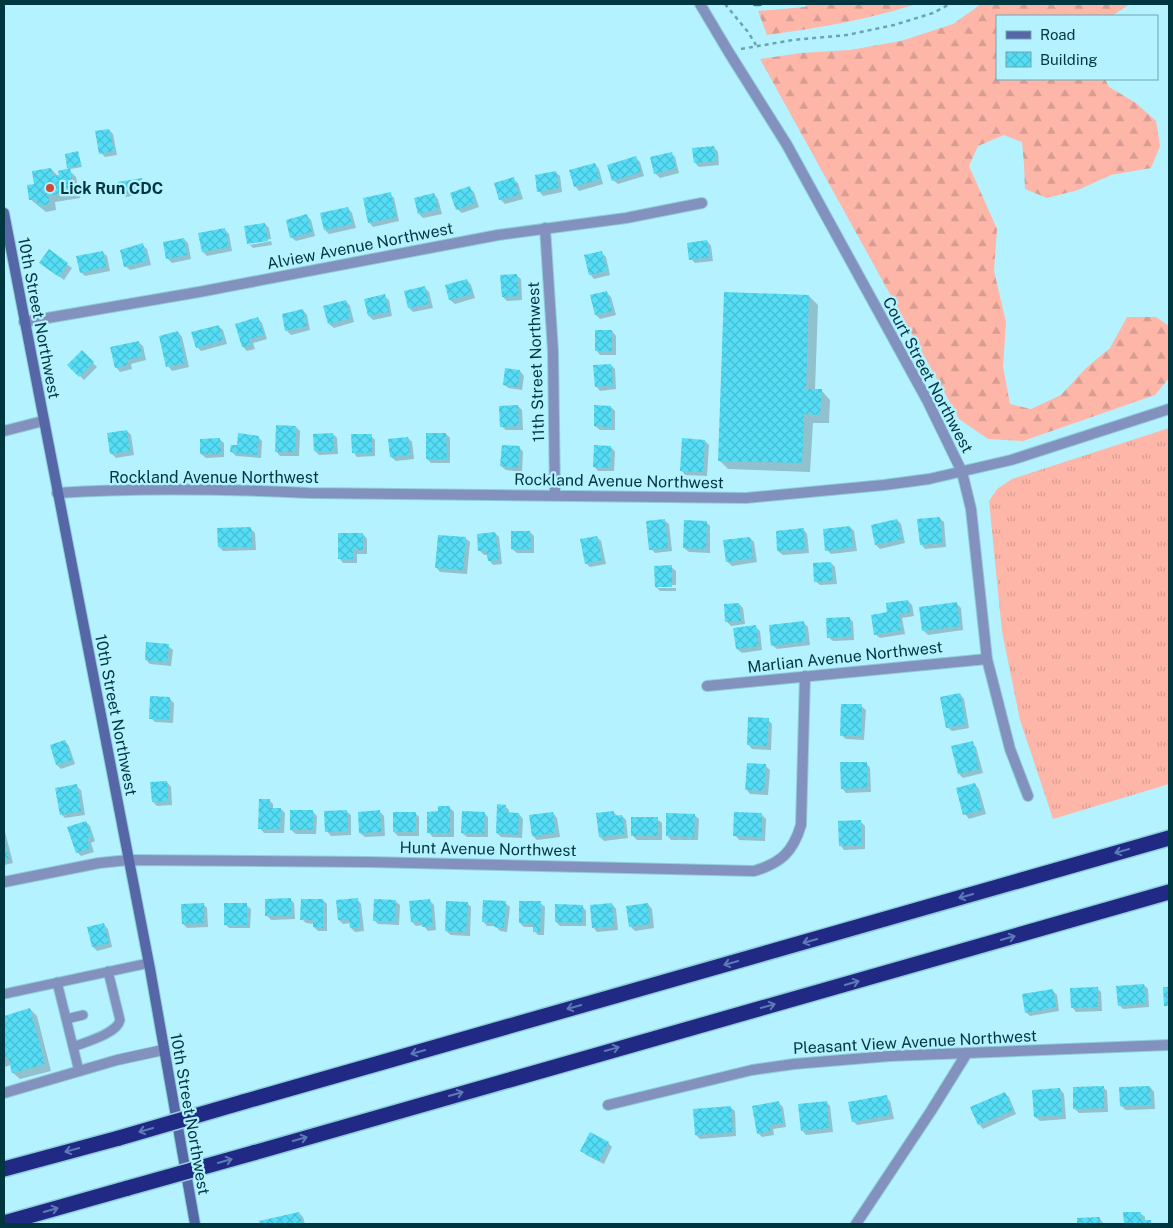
<svg xmlns="http://www.w3.org/2000/svg" width="1173" height="1228" viewBox="0 0 1173 1228" font-family="'Public Sans',sans-serif">
  <style>
    .grass { fill: url(#grass-tufts) }
    .forest { fill: url(#forest-firs) }
    .shadow { fill: #0003 }
    .lines { fill: none; stroke-linecap: round; stroke-linejoin: round }
    .stream { stroke: #399865; stroke-width: 4.5 }
    .building { fill: url(#building-cross-hatch) }
    .lane-casing { stroke: #90ccd9; stroke-width: 11 }
    .street-casing { stroke: #90ccd9; stroke-width: 12 }
    .secondary-casing { stroke: #90ccd9; stroke-width: 12 }
    .highway-casing { stroke: #90ccd9; stroke-width: 18 }
    .path { stroke: #69a4af; stroke-width: 2.5; stroke-dasharray: 4 4; stroke-linecap: butt }
    .lane { stroke: #8391be; stroke-width: 9 }
    .street { stroke: #8391be; stroke-width: 10 }
    .secondary { stroke: #5667a7; stroke-width: 10 }
    .highway { stroke: #202a85; stroke-width: 15 }
    .highway-bridge-casing { stroke: #90ccd9; stroke-width: 18; stroke-linecap: butt }
    .highway-bridge { stroke: #202a85; stroke-width: 15 }
    .oneway { stroke: #5b7ab6 }
    .poi-dot { fill: #d34733; stroke: #b4f2ff; stroke-width: 2 }
    .labels { text-anchor: middle; dominant-baseline: central; stroke-width: 4.5; stroke-linejoin: round; paint-order: stroke }
    .poi-label { font-size: 16px; font-weight: bold; fill: #00363f; stroke: #b4f2ff; text-anchor: start }
    .street-label { font-size: 16px; fill: #00363f; stroke: #b4f2ff }
  </style>
  <defs>
    <pattern id="grass-tufts" width="24" height="20" patternUnits="userSpaceOnUse" patternTransform="scale(1.25)"><rect width="24" height="20" fill="#feb6a8"/><path d="M3 7l-1-3M5 7V3M7 7l1-3M15 17l-1-3M17 17v-4M19 17l1-3" fill="none" stroke="#d89d92"/></pattern>
    <pattern id="forest-firs" width="22" height="20" patternUnits="userSpaceOnUse" patternTransform="scale(1.25)"><rect width="22" height="20" fill="#feb6a8"/><path d="M5 1l3.5 6h-7zM16 11l3.5 6h-7z" fill="#d89d92"/></pattern>
    <pattern id="building-cross-hatch" width="8" height="8" patternUnits="userSpaceOnUse" patternTransform="scale(1.25)"><rect width="8" height="8" fill="#54ddf5"/><path d="M0 0l8 8M0 8l8-8" fill="none" stroke="#47bed3"/></pattern>
  </defs>
  <rect width="100%" height="100%" fill="#b4f2ff"/>
  <path class="grass" d="M1169,428V784L1053,819L1020,720L1002,632L989,501L997,489L1012,479Z"/>
  <path class="forest" d="M808,4H916C867,20 818,28 767,35L758,11L805,7Z
    M981,4H1130L1112,16H997V79H1105L1109,87L1136,103L1156,121L1160,146L1151,168L1111,175L1078,190L1047,198L1025,189L1024,164L1022,142L1004,135L978,146L969,166L997,229L994,271L1006,322L1003,367L1010,404L1031,409L1061,395L1086,368L1110,348L1127,317H1156L1169,326V378L1155,395L1023,441L988,439L959,419L760,59L801,53L850,50L901,41L953,24Z"/>
  <path class="shadow" d="M109,130L113,134L117,155L105,157L101,153Z
    M714,147L718,152L719,165L699,167L695,163Z
    M78,152L82,167L70,169L69,167Z
    M671,153L675,157L679,173L660,178L655,173Z
    M636,158L640,162L644,176L618,184L613,180Z
    M595,164L599,169L603,184L579,191L575,186Z
    M51,169L61,179L69,170L76,177L80,198L55,202L56,210L46,212L30,199L36,185Z
    M555,172L560,176L562,192L543,196L539,191Z
    M142,179L146,183L148,193L126,197L122,193Z
    M513,179L518,183L523,199L505,204L501,200L496,184Z
    M469,188L474,192L479,207L462,213L457,209Z
    M390,194L394,198L399,221L373,227L369,222Z
    M434,194L438,199L442,214L423,218L419,214Z
    M348,208L352,213L356,228L329,234L325,230Z
    M307,216L311,220L315,236L296,241L291,237Z
    M265,224L269,228L271,239L250,243V245L271,241L272,245L253,248L249,244Z
    M225,230L229,234L232,251L207,256L203,252Z
    M184,239L188,243L191,259L172,263L167,258Z
    M707,241L711,246L713,261L695,263L691,259Z
    M142,245L147,249L151,265L130,270L125,266Z
    M49,251L72,268L64,280L41,263Z
    M102,252L107,256L110,271L85,276L81,272Z
    M601,252L606,257L610,275L594,279L590,274Z
    M516,275L521,279L522,300L507,301L503,297Z
    M467,280L471,285L475,298L455,304L450,300L447,286Z
    M425,288L429,292L433,308L413,312L409,308Z
    M607,293L611,297L616,315L600,319L596,315Z
    M384,296L389,300L392,316L373,320L369,316Z
    M809,296L818,305L815,390H821L830,400L829,423H813L810,472L728,469L719,460Z
    M346,301L350,306L354,322L334,328L329,324L325,307Z
    M303,310L307,315L310,330L291,335L286,330Z
    M258,318L262,323L267,339L253,343L255,349L247,351L243,347Z
    M218,326L223,330L227,344L201,351L197,347Z
    M612,331L616,336V355H600L596,350Z
    M178,332L182,337L189,367L172,371L168,366Z
    M138,342L143,346L146,360L131,364L132,369L120,372L116,367Z
    M82,352L97,367L84,380L69,365Z
    M611,365L615,369L616,389L600,391L596,386Z
    M520,371L524,376L522,390L508,388L504,384Z
    M518,406L522,410L523,430H506L501,426Z
    M611,407L615,411V430H600L595,426Z
    M296,427L300,431L299,456H280L276,451Z
    M127,431L131,435L134,455L116,458L111,453Z
    M333,434L337,438L338,454L319,455L315,451Z
    M446,434L450,438V463H431L427,459Z
    M371,436L375,440V456L357,457L353,452Z
    M258,437L262,441L261,458L236,456L231,451Z
    M408,438L412,442L414,459L396,461L391,457Z
    M219,439L224,443V457L206,458L201,454Z
    M705,441L709,445L707,476L685,475L681,470Z
    M519,447L523,452L522,472L506,470L501,466Z
    M611,447L615,452L614,471H598L594,466Z
    M939,518L944,522L946,547L925,549L921,544Z
    M664,520L669,524L672,551L655,553L651,549Z
    M897,520L901,524L905,543L880,549L876,545Z
    M706,522L710,526V553L689,552L684,548Z
    M850,527L854,531L857,551L831,554L827,550Z
    M251,529L255,533L256,550L223,551L219,547Z
    M803,529L807,534L809,553L783,555L778,551Z
    M530,532L534,536V553H517L512,549Z
    M495,533L499,537L502,564L493,565L489,560L488,555H484L480,551Z
    M363,534L367,539V554H357V563H343L339,558Z
    M597,537L601,541L606,564L590,567L586,563Z
    M465,538L470,542L467,574L440,572L436,567Z
    M750,538L754,542L757,562L732,566L727,561Z
    M831,563L835,567L837,584L820,585L815,581Z
    M671,567L676,571V585L658,586V588H676V591H660L656,587Z
    M908,601L912,605L914,616L902,618L905,634L880,638L875,634L889,613Z
    M956,603L961,608L963,630L928,635L923,630Z
    M739,604L743,608L745,624L731,626L727,622Z
    M849,618L853,622L854,640L833,641L828,637Z
    M803,622L808,627L810,645L777,649L772,645Z
    M755,626L760,631L762,650L742,653L737,649L735,629Z
    M168,646L173,650L171,666L150,664L146,660Z
    M960,694L964,699L969,728L952,731L947,727Z
    M169,698L174,703L173,723L155,722L151,718Z
    M861,706L866,710L864,740L846,739L841,735Z
    M768,720L772,724L771,750L752,749L748,744Z
    M65,741L69,746L75,764L61,769L57,765L51,746Z
    M972,743L976,747L983,773L963,778L959,774Z
    M866,763L870,768L871,792L846,793L842,788Z
    M765,765L770,770L768,795L750,794L746,789Z
    M167,782L171,787L172,805L157,806L153,802Z
    M975,784L979,789L986,814L969,819L965,814Z
    M76,786L81,790L85,815L65,818L61,814Z
    M269,800L273,804V809H281L285,813L284,833H264L260,828Z
    M505,806L509,810V814H519L523,819L522,838L501,837L497,833Z
    M449,807L454,812V837H433L428,832L439,813Z
    M312,811L317,816L316,834H296L291,830Z
    M346,811L351,815V835L331,836L327,831Z
    M379,811L384,816L385,836L365,837L360,833Z
    M613,812L618,816H622L626,820L628,838L604,841L600,837Z
    M415,813L419,817V836H398L394,832Z
    M484,813L488,817V837H467L462,833Z
    M553,813L557,818L560,837L537,840L533,836Z
    M694,815L699,819L698,840H671L667,835Z
    M762,815L766,819L765,841L739,840L735,835Z
    M657,819L662,823V840H637L632,835Z
    M86,822L90,826L95,841L91,843L94,852L81,856L77,852Z
    M861,822L865,826V849L844,850L840,845Z
    M4,828L13,863L4,865Z
    M290,899L294,903L295,919L271,920L267,916Z
    M357,899L361,904L364,931L355,932L351,928V923L343,924L339,920Z
    M323,900L327,904V931H318L314,927V924L306,923L302,919Z
    M395,901L400,905L399,925L378,924L374,920Z
    M430,901L434,905L436,930L428,931L423,925L416,926L412,922Z
    M467,903L471,907L470,936L451,935L446,931Z
    M505,903L510,907L507,932L500,931L495,926H487L483,921Z
    M540,903L545,907L544,935H538L534,931V927H524L520,923Z
    M203,904L207,908L208,927L187,928L183,924Z
    M612,904L616,909L618,930L597,932L593,927Z
    M648,904L652,909L654,928L635,931L630,926Z
    M246,905L251,909L250,928H229L225,924Z
    M582,906L586,911V926H560L556,922Z
    M104,925L108,929L112,947L97,951L93,947Z
    M1144,985L1148,989L1149,1007L1123,1009L1119,1005Z
    M1097,988L1101,992L1102,1011L1076,1012L1072,1007Z
    M1052,990L1057,995L1059,1011L1030,1016L1026,1012Z
    M30,1009L37,1016L51,1071L20,1079L13,1073L11,1065L4,1067V1017Z
    M1103,1087L1107,1091L1108,1112L1079,1113L1074,1108Z
    M1150,1087L1154,1092L1155,1109L1126,1110L1121,1106Z
    M1060,1089L1064,1094L1066,1119L1040,1121L1035,1117Z
    M1004,1093L1009,1097L1016,1114L983,1129L979,1124Z
    M886,1097L890,1101L894,1119L857,1125L853,1121Z
    M826,1102L830,1106L833,1132L806,1135L802,1130Z
    M779,1103L783,1107L786,1127L773,1129L774,1135L762,1137L758,1133Z
    M730,1107L735,1111L736,1136L700,1139L696,1135Z
    M608,1143L612,1147L604,1164L586,1155L582,1151Z
    M299,1213L303,1217L305,1224H261L260,1222Z
    M1140,1213L1145,1217V1221H1150L1153,1224H1125V1214Z
    M1099,1218L1104,1224H1108H1078V1219Z"/>
  <g class="lines">
    <path class="stream" d="M755,4H760"/>
  </g>
  <path class="building" d="M109,129L114,151L99,154L95,131Z
    M714,146L716,161L694,163L692,148Z
    M78,151L81,165L67,168L65,154Z
    M672,152L676,168L654,174L650,157Z
    M636,156L641,172L612,181L607,165Z
    M595,163L600,179L574,187L569,170Z
    M51,168L53,176L59,175L58,171L70,168L74,191L48,196L50,204L38,206L36,199L29,200L27,185L34,184L32,171Z
    M556,171L559,188L537,192L535,175Z
    M514,177L519,195L499,200L494,183Z
    M142,178L144,189L120,194L118,182Z
    M470,186L475,203L456,210L450,193Z
    M391,192L396,217L368,223L363,198Z
    M434,193L438,209L418,214L414,198Z
    M348,207L352,224L324,230L320,213Z
    M307,214L312,232L290,238L286,220Z
    M265,223L268,241L247,244L244,226Z
    M225,228L229,247L202,252L198,233Z
    M184,238L187,255L166,259L163,242Z
    M707,240L710,257L689,260L687,243Z
    M143,243L147,261L124,267L120,250Z
    M49,249L68,263L59,277L39,263Z
    M103,251L106,267L80,273L76,256Z
    M602,251L607,271L589,275L584,255Z
    M517,274L519,296L502,297L500,275Z
    M467,279L472,294L449,300L445,285Z
    M425,286L429,304L408,308L404,291Z
    M607,291L612,311L595,315L590,295Z
    M724,292L809,295L806,389H822L820,415L804,414L802,463L718,461Z
    M385,294L389,312L368,316L364,299Z
    M346,300L351,318L328,324L323,306Z
    M303,309L307,326L285,331L282,314Z
    M258,317L264,335L249,339L251,345L242,347L235,324Z
    M219,325L223,340L196,348L191,332Z
    M595,330H612V351H595Z
    M178,331L185,363L166,367L159,336Z
    M139,341L142,356L127,360L128,365L115,368L110,347Z
    M82,350L94,362L79,377L67,365Z
    M611,364L613,385L595,387L593,365Z
    M505,368L520,370L518,387L503,385Z
    M518,405L519,426L500,427L499,406Z
    M594,405L611,406V427L594,426Z
    M276,425L296,426L295,452H275Z
    M127,430L130,451L110,454L107,433Z
    M238,433L259,436L257,455L230,452L231,445H237Z
    M333,433L334,451H314L313,434Z
    M426,433H446L447,459H426Z
    M351,434H372V453H352Z
    M408,437L410,455L390,457L388,439Z
    M220,438L221,454H200V439Z
    M682,438L705,440L703,472L680,471Z
    M502,445L520,446L518,468L500,466Z
    M594,445L611,446L610,468L593,467Z
    M940,517L942,543L920,545L917,519Z
    M665,519L668,548L649,550L646,521Z
    M897,519L902,539L875,545L871,525Z
    M684,520L707,521L706,549L683,548Z
    M850,526L853,547L825,551L823,529Z
    M251,527L252,547H218L217,528Z
    M804,528L805,549L777,551L776,531Z
    M511,531H530L531,549H511Z
    M495,532L499,560L488,561L486,550L478,551L477,534Z
    M338,533H363V550H353V559H338Z
    M438,535L466,537L463,570L435,568Z
    M597,536L602,560L585,564L580,539Z
    M750,537L753,558L726,562L723,540Z
    M831,562L833,580L814,582L813,563Z
    M672,565V587H655L654,566Z
    M908,600L910,612L899,614L901,630L874,635L871,615L887,612L886,603Z
    M957,602L960,626L922,631L919,607Z
    M739,603L741,621L725,622L724,604Z
    M850,617L851,636L827,638L826,618Z
    M804,621L806,641L771,646L769,625Z
    M756,625L759,646L736,649L733,628Z
    M146,642L169,644L167,662L145,660Z
    M960,693L966,724L946,728L940,697Z
    M150,696L170,697L169,719H149Z
    M841,704H862L861,736H840Z
    M748,717L769,718L767,746L747,745Z
    M65,740L72,760L56,765L50,745Z
    M973,741L979,769L958,774L951,746Z
    M840,762H867V788L841,789Z
    M747,763L766,764L764,791L745,790Z
    M167,781L168,801L152,802L150,782Z
    M975,783L982,810L963,815L956,788Z
    M77,784L81,811L60,815L55,788Z
    M259,799H270L269,808H281L280,829H258Z
    M497,804L506,805L505,812L519,813L518,835L496,833Z
    M438,806H450V833H427V812L438,811Z
    M290,810H313V830H290Z
    M347,810L348,831L325,832L324,811Z
    M380,810L381,832L359,833L358,812Z
    M462,811L485,812L484,834L461,833Z
    M614,811V816L622,815L625,834L599,837L596,813Z
    M393,812H416L415,832H393Z
    M553,812L556,833L532,836L529,815Z
    M734,812L762,813V837L733,836Z
    M666,813L695,814L694,837L666,836Z
    M631,817H658V836H631Z
    M861,820V846H839L838,821Z
    M86,821L92,837L87,838L90,848L76,853L67,827Z
    M4,840L9,859L4,860Z
    M291,898V916H265V899Z
    M358,898L360,927L350,928L349,919L338,920L336,900Z
    M301,899H323V928L313,927V920H300Z
    M374,899L396,900L395,921H373Z
    M430,899L433,926L422,927V921L411,922L409,901Z
    M483,900L506,901L504,928L494,927L495,923L482,922Z
    M446,901L468,902L466,932L445,931Z
    M519,901H541L540,932H533V923H519Z
    M204,903V923L182,924L181,904Z
    M224,903H247V925H224Z
    M612,903L614,926L592,928L590,905Z
    M648,903L650,924L629,927L626,906Z
    M555,904L583,905L582,923L555,922Z
    M104,923L109,943L92,947L87,927Z
    M1144,984L1146,1003L1118,1006L1116,986Z
    M1098,987V1007L1071,1008L1070,988Z
    M1163,987H1169V1006H1164Z
    M1053,989L1056,1007L1025,1013L1022,994Z
    M30,1008L45,1064L12,1073L8,1057L4,1058V1016Z
    M1104,1086V1108L1073,1109V1087Z
    M1150,1086L1151,1105L1120,1106L1119,1087Z
    M1060,1088L1062,1115L1034,1117L1032,1090Z
    M1005,1092L1013,1110L978,1125L970,1107Z
    M887,1095L890,1115L852,1122L848,1102Z
    M779,1101L783,1123L770,1125V1131L757,1134L752,1106Z
    M827,1101L829,1128L801,1131L798,1104Z
    M731,1106L733,1132L695,1135L693,1109Z
    M590,1132L609,1142L599,1161L580,1151Z
    M299,1212L302,1224H260L259,1221Z
    M1123,1212H1141V1220H1151V1224H1124Z
    M1100,1217V1224H1077V1218Z"/>
  <g class="lines">
    <g class="lane-casing">
      <path id="lane" d="M57,982L79,1071
        M4,994L149,963
        M66,1019L83,1015
        M73,1047C85,1042 117,1034 120,1020L108,971"/>
    </g>
    <g class="street-casing">
      <path id="street" d="M700,4L728,51L787,145L927,400L962,472L971,509L987,659L1010,749L1028,796
        M545,228L553,351L555,495
        M24,322L199,292L498,235L626,218L702,203
        M4,431L43,421
        M57,493C141,487 225,489 309,493L746,498L884,485L929,479L1011,460L1169,409
        M707,686L987,659
        M4,882L99,863L129,860L369,862L754,871C781,863 793,852 801,825L805,676
        M4,1093L117,1060L163,1050
        M608,1105L752,1070L794,1064L890,1056L1169,1045
        M856,1224L931,1111L967,1053"/>
    </g>
    <g class="secondary-casing">
      <path id="secondary" d="M4,213L150,969L195,1224"/>
    </g>
    <g class="highway-casing">
      <path id="highway" d="M243,1102L1169,838
        M253,1153C558,1064 864,979 1169,892
        M4,1169L119,1138
        M4,1223L128,1188"/>
    </g>
    <path class="path" d="M725,4L748,32L756,45
      M741,49L793,40L847,35L894,25L933,13L950,4"/>
    <use href="#lane" class="lane"/>
    <use href="#street" class="street"/>
    <use href="#secondary" class="secondary"/>
    <use href="#highway" class="highway"/>
    <g class="highway-bridge-casing">
      <path id="highway-bridge" d="M119,1138L243,1102
        M128,1188L253,1153"/>
    </g>
    <use href="#highway-bridge" class="highway-bridge"/>
  </g>
  <defs><path id="oneway-shaft" d="M-6 0H5M1.5-3L5.5 0L1.5 3" fill="none" stroke-width="1.6" stroke-linecap="round" stroke-linejoin="round" transform="scale(1.25)"/></defs>
  <g class="oneway">
    <use href="#oneway-shaft" transform="translate(1122 851) rotate(164)"/>
    <use href="#oneway-shaft" transform="translate(966 896) rotate(164)"/>
    <use href="#oneway-shaft" transform="translate(1008 938) rotate(-16)"/>
    <use href="#oneway-shaft" transform="translate(810 941) rotate(164)"/>
    <use href="#oneway-shaft" transform="translate(731 963) rotate(164)"/>
    <use href="#oneway-shaft" transform="translate(852 983) rotate(-16)"/>
    <use href="#oneway-shaft" transform="translate(768 1006) rotate(-15)"/>
    <use href="#oneway-shaft" transform="translate(574 1007) rotate(164)"/>
    <use href="#oneway-shaft" transform="translate(612 1049) rotate(-15)"/>
    <use href="#oneway-shaft" transform="translate(418 1052) rotate(164)"/>
    <use href="#oneway-shaft" transform="translate(456 1094) rotate(-16)"/>
    <use href="#oneway-shaft" transform="translate(146 1130) rotate(164)"/>
    <use href="#oneway-shaft" transform="translate(300 1139) rotate(-16)"/>
    <use href="#oneway-shaft" transform="translate(72 1150) rotate(165)"/>
    <use href="#oneway-shaft" transform="translate(225 1161) rotate(-16)"/>
    <use href="#oneway-shaft" transform="translate(51 1210) rotate(-16)"/>
  </g>
  <circle class="poi-dot" cx="50" cy="188" r="5"/>
  <g class="labels">
    <g class="poi-label">
      <text x="60" y="188">Lick Run CDC</text>
    </g>
    <g class="street-label">
      <text transform="translate(360 246) rotate(-11)">Alview Avenue Northwest</text>
      <text transform="translate(39 318) rotate(79)">10th Street Northwest</text>
      <text transform="translate(536 362) rotate(-92)">11th Street Northwest</text>
      <text transform="translate(928 375) rotate(62)">Court Street Northwest</text>
      <text x="214" y="477">Rockland Avenue Northwest</text>
      <text transform="translate(619 481) rotate(1)">Rockland Avenue Northwest</text>
      <text transform="translate(845 657) rotate(-6)">Marlian Avenue Northwest</text>
      <text transform="translate(116 715) rotate(79)">10th Street Northwest</text>
      <text transform="translate(488 849) rotate(1)">Hunt Avenue Northwest</text>
      <text transform="translate(915 1042) rotate(-3)">Pleasant View Avenue Northwest</text>
      <text transform="translate(190 1114) rotate(80)">10th Street Northwest</text>
    </g>
  </g>
  <rect width="1173" height="1228" fill="none" stroke="#00363f" stroke-width="10"/>
  <rect x="996" y="15" width="162" height="65" fill="#b4f2ff" stroke="#6ca7b2"/>
  <rect x="1006" y="31" width="25" height="8" fill="#5667a7" stroke="#6ca7b2"/>
  <text x="1040" y="40" font-size="15" fill="#00363f">Road</text>
  <rect x="1006" y="52" width="25" height="15" fill="url(#building-cross-hatch)" stroke="#6ca7b2"/>
  <text x="1040" y="65" font-size="15" fill="#00363f">Building</text>
</svg>
